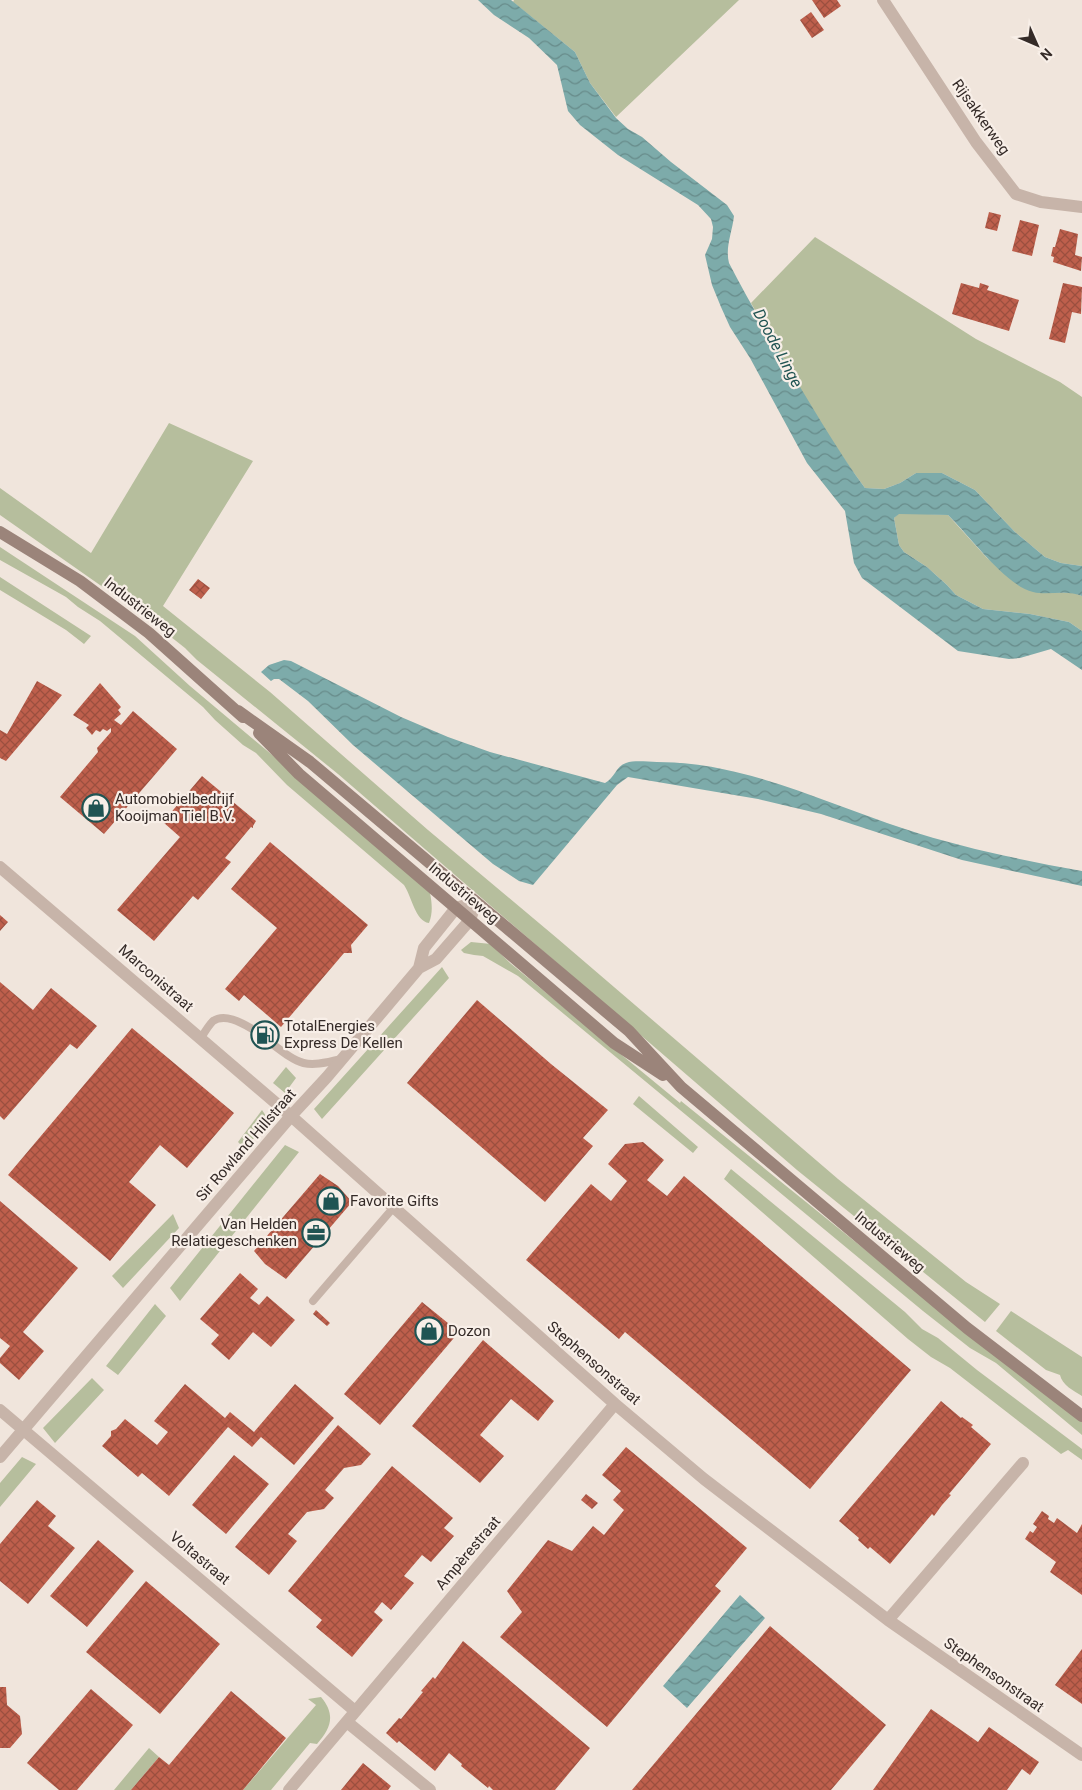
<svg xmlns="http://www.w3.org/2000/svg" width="1082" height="1790" viewBox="0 0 1082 1790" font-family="Roboto,sans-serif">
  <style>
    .green { fill: #b6be9d }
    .water { fill: url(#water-waves) }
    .building { fill: url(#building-cross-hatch) }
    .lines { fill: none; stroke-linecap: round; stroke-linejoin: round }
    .lane { stroke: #c7b4a9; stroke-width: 8 }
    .street { stroke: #c7b4a9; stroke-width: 12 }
    .secondary { stroke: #9b847a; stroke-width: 12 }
    .labels { text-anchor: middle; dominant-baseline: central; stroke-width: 4.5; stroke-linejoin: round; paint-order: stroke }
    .street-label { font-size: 15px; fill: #352b28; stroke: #f8efe8 }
    .poi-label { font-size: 15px; fill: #352b28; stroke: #f8efe8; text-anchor: start }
    .water-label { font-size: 16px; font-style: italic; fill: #205453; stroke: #f8efe8 }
  </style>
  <defs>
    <pattern id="water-waves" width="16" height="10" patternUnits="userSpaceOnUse" patternTransform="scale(1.25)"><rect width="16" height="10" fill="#7dabaa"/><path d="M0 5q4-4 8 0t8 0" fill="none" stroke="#678b8a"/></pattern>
    <pattern id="building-cross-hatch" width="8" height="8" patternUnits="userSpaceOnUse" patternTransform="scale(1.25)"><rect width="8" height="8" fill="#be5f4c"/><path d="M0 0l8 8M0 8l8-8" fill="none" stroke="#9b4f3f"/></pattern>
  </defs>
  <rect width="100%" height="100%" fill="#f0e5dc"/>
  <path class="green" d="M514,0H739L616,117L590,83L575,52L513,2Z
    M815,237L976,339L1060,382L1082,397V566L1061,563L1045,557L1015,532L975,490L942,473H916L900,483L884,489L865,488C822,431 786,366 751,303Z
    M169,423L253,461L163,606L270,692L428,830L558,939L838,1179L966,1282L1000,1304L985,1322L797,1170L338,774L197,660L185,648L147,618L0,515V488L91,553Z
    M908,513L948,515L987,558L1022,586L1045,592L1074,593L1082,596V631L1069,622L1030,614L983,609L956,595L947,585L927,567L904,552L899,545L894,518L898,514Z
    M0,547L135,636L190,686L346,817L430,893C432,903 433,913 429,923C415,921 412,897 404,885L287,785L256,753L243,745L215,720L203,707L100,621L78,607L66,597L0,560Z
    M0,577L91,636L84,644L66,630L0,590Z
    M471,942L491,944L510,963L680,1103L681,1101L1003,1361L1082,1422V1435L996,1363L970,1348L923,1311L518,976L483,956L474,955L464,953L461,950Z
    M442,967L449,978L322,1119L314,1109Z
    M286,1067L296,1078L285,1093L273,1083Z
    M639,1096L698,1147L693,1153L633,1104Z
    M262,1110L270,1122L244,1148L238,1142Z
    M285,1145L299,1152L180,1301L170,1288Z
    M731,1169L905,1312L922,1329L938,1338L977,1370L1082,1449V1460L1068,1450L1061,1454L950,1368L931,1357L908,1339L724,1179Z
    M173,1214L179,1228L123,1288L112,1276Z
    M155,1304L166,1316L118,1375L106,1366Z
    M1011,1311L1082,1357V1396C1074,1391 1062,1385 1060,1375L1046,1370L996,1331Z
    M92,1378L104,1390L55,1443L43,1428Z
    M22,1457L36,1464L0,1507V1483Z
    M321,1697C336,1715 331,1728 317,1744L310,1743L271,1790H243L316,1705L308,1699Z
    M149,1748L159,1757L131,1790H114Z"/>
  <path class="water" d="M478,0H511L575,52L590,83L616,118L628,129L642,137L671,162L727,205L734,216C732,233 725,247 729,263C750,304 774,343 797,382C819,418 840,454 865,488L884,489L900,483L916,473H942L975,490L1015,532L1045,557L1061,563L1082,566V596C1066,589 1049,596 1033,592C1006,586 968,534 948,515L899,514L894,518L899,545L904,552L927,567L947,585L956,595L983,609L1030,614L1069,622L1082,631V670L1051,649L1020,658L1009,659L958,651L862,578L854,563L845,511L807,463L750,358L730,327L721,307L712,285L705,255L712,239L713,227L711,219L698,205L618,155L580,125L568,111L557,65L529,38L494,15Z
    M284,660L291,661L401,717L448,737L490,752L605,783C614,779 616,766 626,763C635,760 647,762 657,762C744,762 823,802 905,829C962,848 1022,860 1082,871V886L962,860L821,814L758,799L628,777L617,785L533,885L519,881L493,864L353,745L308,701L279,679H274L271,681L261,672L269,665Z
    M740,1595L765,1618L687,1708L663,1686Z"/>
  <path class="building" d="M812,0H837L841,6L824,18Z
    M811,12L824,30L812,38L800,20Z
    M989,212L1001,215L997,231L985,228Z
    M1020,220L1039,225L1032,256L1012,251Z
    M1060,229L1078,234L1075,255L1082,257L1081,271L1053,262L1054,257L1051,256L1053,247H1055Z
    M961,283L979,288L980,283L989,286L987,290L1019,300L1009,331L952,314Z
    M1063,283L1082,287L1081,314L1072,312L1065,343L1049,339Z
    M198,579L210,588L201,599L189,590Z
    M37,681L62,695L6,761L0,758V730L7,734Z
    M100,683L121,707L118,710L121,714L114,720L121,725L133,711L177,749L104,834L60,797L98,752L97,748L111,732V728L107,731L103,729L100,732L96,730L92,735L86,728L89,725L73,715Z
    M202,776L256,821L253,826V828L251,827L225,858L231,862L198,900L193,896L154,941L117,910L180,837L163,822L179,803L177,802H180Z
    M270,842L368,925L351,945L352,953H344L281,1027L244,995L239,1001L225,989L277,928L231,889Z
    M0,915L8,922L0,931Z
    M0,982L33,1010L51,988L97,1026L77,1049L70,1044L4,1120L0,1116Z
    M477,1000L551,1064L608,1110L583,1138L593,1146L545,1202L407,1083Z
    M263,1023L278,1035L268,1046L254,1034Z
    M132,1028L234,1113L187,1168L160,1145L129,1182L156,1205L110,1261L8,1175Z
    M643,1142L664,1160L647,1180L667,1196L684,1176L911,1370L810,1489L625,1332L619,1339L526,1260L591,1184L611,1201L627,1181L608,1164L625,1144Z
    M320,1174L338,1186L352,1202L286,1279L265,1264L254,1251Z
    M0,1201L78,1268L23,1332L44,1351L19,1380L0,1363V1358L10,1346L0,1338Z
    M240,1273L258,1289L250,1298L259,1305L267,1296L295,1320L271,1347L253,1332L229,1360L211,1344L219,1335L200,1319Z
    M422,1302L459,1332L380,1425L344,1394Z
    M316,1310L330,1323L327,1326L313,1314Z
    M483,1340L554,1401L538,1421L511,1399L480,1435L504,1456L480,1483L412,1426Z
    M185,1384L225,1418L230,1412L254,1432L295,1384L334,1418L294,1465L261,1437L252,1447L228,1427L169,1496L142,1473L138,1477L102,1446L111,1436V1431L116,1429L125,1419L157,1445L168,1432L154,1421Z
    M941,1401L961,1418L962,1417L973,1425L971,1427L991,1444L949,1494L951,1495L942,1505L934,1516L932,1514L890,1564L870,1547L868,1549L858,1540L859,1538L839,1521Z
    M338,1425L371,1454L361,1465L344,1468L325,1490L334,1498L324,1509L307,1512L288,1534L297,1541L269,1575L235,1547Z
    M626,1447L747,1548L715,1586L721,1591L607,1727L500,1637L522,1612L507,1591L548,1540L572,1551L593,1526L604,1535L624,1510L613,1500L621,1491L602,1475Z
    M234,1455L269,1484L226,1534L192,1505Z
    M392,1466L453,1518L444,1528L454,1536L431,1562L422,1555L404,1576L414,1583L391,1610L382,1602L374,1612L383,1620L352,1657L316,1627L322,1620L288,1591Z
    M586,1494L598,1503L592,1509L581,1500Z
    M37,1500L56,1516L48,1526L75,1548L28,1604L0,1581V1544Z
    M1042,1511L1049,1516L1048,1519L1054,1523L1057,1518L1077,1533L1082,1524V1595L1050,1572L1056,1562L1025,1539L1030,1531L1033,1533L1037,1527L1033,1524Z
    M98,1540L134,1571L87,1627L50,1596Z
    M146,1581L220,1644L160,1714L86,1652Z
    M770,1626L886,1725L831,1790H632Z
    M463,1641L590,1748L555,1790H493L489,1786L488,1788L461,1766L462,1764L449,1753L435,1771L399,1741L397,1743L386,1733L399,1718L401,1719L423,1692L421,1691L433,1677L435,1679Z
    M1082,1649V1704L1055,1685Z
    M0,1687H6L7,1705L20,1716L22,1734L10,1748H0Z
    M91,1689L133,1725L77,1790H59L27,1763Z
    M231,1691L286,1738L243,1790H131L159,1757L169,1765Z
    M931,1709L978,1742L989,1727L1039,1762L1030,1775L1022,1769L1007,1790H873Z
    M363,1763L391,1786L388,1790H341Z"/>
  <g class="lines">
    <path class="lane" d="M201,1038C204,1033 209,1025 213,1021C226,1012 245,1025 256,1031
      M271,1043C301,1066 304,1068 342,1059
      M313,1301L394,1207"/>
    <path class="street" d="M883,0L976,142L1016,194L1041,202L1082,207
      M0,867L291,1116L615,1404L704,1479L888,1620L1082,1755
      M0,1410L355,1711
      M0,1457L291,1116L327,1077L419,968L436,959L470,920L476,902L456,908L424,948L419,968
      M888,1620L1023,1463
      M347,1722L430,1790
      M289,1790L615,1404"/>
    <path class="secondary" d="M0,532L80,581L149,633L243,717
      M238,711L310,762L629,1031L681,1087L967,1328L1082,1416
      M259,733L299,774L614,1043L663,1075"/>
  </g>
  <defs>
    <g id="shop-ring" transform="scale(1.4375)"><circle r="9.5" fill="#f8efe8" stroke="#205453" stroke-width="1.5"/><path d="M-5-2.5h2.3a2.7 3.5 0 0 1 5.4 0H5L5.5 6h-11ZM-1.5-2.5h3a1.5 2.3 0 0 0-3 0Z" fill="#205453"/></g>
    <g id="fuel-ring" transform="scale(1.4375)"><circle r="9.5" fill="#f8efe8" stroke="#205453" stroke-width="1.5"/><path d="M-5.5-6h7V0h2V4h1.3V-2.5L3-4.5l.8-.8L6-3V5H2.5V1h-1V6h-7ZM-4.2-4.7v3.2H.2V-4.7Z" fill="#205453"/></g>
    <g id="office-ring" transform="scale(1.4375)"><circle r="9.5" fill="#f8efe8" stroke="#205453" stroke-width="1.5"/><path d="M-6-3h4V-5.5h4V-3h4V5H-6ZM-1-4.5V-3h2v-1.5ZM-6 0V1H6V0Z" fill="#205453"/></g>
  </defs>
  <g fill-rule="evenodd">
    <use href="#shop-ring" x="96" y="808"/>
    <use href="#fuel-ring" x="265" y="1035"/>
    <use href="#shop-ring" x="331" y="1201"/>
    <use href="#office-ring" x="316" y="1233"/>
    <use href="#shop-ring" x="429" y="1331"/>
  </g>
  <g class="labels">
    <g class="street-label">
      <text transform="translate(981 117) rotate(55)">Rijsakkerweg</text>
      <text transform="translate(140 607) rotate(38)">Industrieweg</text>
      <text transform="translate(464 893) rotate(40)">Industrieweg</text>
      <text transform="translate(156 978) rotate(41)">Marconistraat</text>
      <text transform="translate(246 1145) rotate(-49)">Sir Rowland Hillstraat</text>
      <text transform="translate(890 1242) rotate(40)">Industrieweg</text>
      <text transform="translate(594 1363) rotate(41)">Stephensonstraat</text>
      <text transform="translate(468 1553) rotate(-50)">Ampèrestraat</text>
      <text transform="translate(200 1558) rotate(40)">Voltastraat</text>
      <text transform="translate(994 1675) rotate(35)">Stephensonstraat</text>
    </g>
    <g class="poi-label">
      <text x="115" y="799">Automobielbedrijf<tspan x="115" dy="17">Kooijman Tiel B.V.</tspan></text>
      <text x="284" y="1026">TotalEnergies<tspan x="284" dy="17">Express De Kellen</tspan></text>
      <text x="350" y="1201">Favorite Gifts</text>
      <text x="297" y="1224" text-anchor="end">Van Helden<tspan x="297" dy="17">Relatiegeschenken</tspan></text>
      <text x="448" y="1331">Dozon</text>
    </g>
    <g class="water-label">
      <text transform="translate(778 348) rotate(62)">Doode Linge</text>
    </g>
  </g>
  <g transform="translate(1037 45) rotate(135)" stroke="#f8efe8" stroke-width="4" paint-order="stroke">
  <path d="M0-4L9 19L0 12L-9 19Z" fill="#352b28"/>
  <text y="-8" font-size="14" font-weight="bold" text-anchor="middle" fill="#352b28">N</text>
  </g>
</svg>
